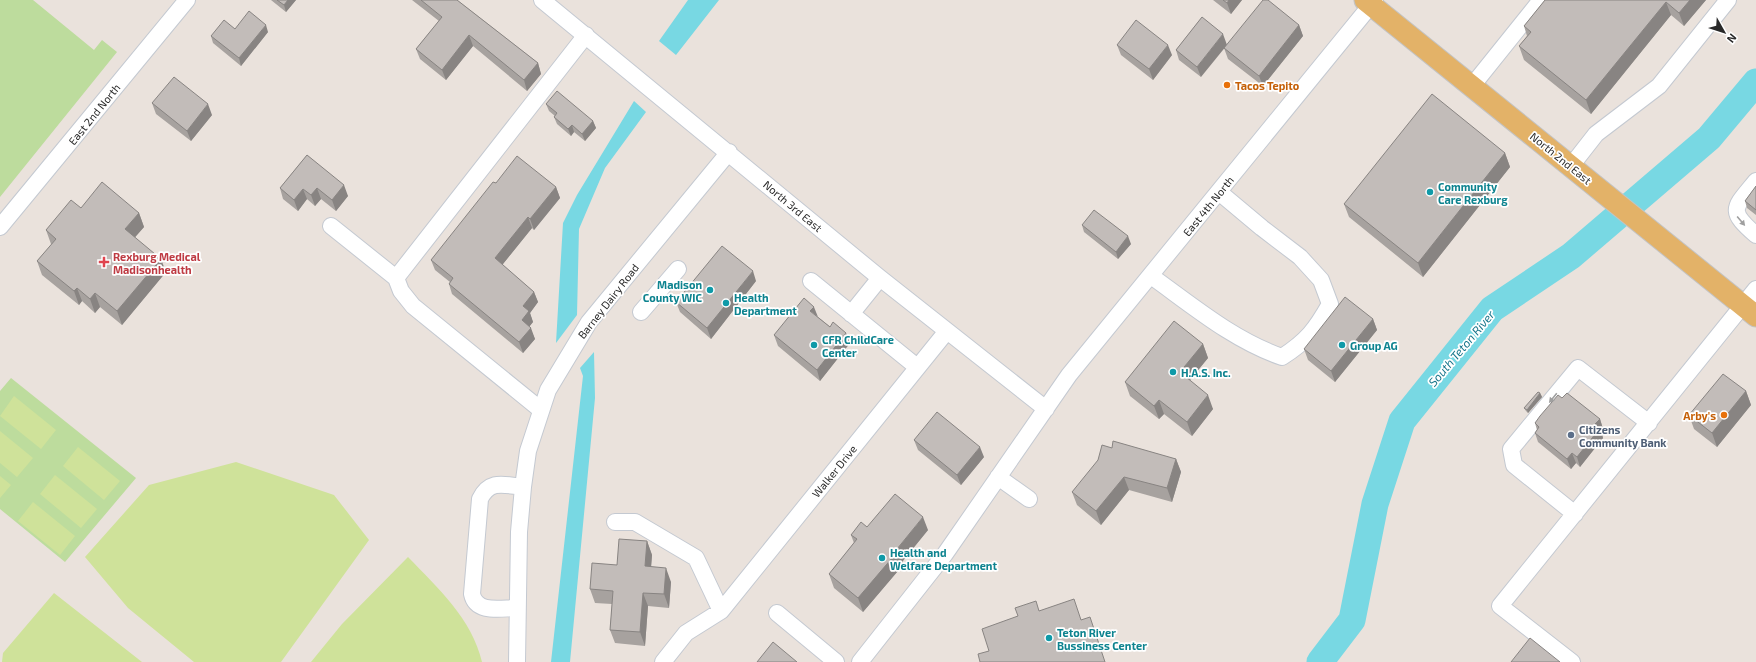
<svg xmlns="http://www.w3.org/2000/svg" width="1756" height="662" viewBox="0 0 1756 662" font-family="'Exo 2',sans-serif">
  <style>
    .green { fill: #bddc9d }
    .pitch { fill: #cfe29a }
    .water { fill: #78d8e3 }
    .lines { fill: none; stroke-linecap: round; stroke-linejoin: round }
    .river { stroke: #78d8e3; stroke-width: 27 }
    .minor-casing { stroke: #c4c9d1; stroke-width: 18 }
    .major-casing { stroke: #c3c3c3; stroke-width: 23 }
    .minor { stroke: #fff; stroke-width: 16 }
    .major { stroke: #e3b268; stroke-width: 21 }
    .wall { fill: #a7a29f }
    .shaded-wall { fill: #888482 }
    .building { fill: #c2bcb9; stroke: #888482 }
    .oneway { fill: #9f9f9f }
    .food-dot { fill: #e8710a; stroke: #fff; stroke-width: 1.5 }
    .culture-dot { fill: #0f9aa8; stroke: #fff; stroke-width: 1.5 }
    .health-dot { fill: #e0444e; stroke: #fff; stroke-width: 1.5 }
    .service-dot { fill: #5c6f8a; stroke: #fff; stroke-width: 1.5 }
    .labels { text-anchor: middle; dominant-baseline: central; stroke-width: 3.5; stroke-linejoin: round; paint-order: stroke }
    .food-label { font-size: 11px; font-weight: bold; fill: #c56008; stroke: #fff; text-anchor: start }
    .street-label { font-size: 11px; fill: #292929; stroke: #fff }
    .culture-label { font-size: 11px; font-weight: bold; fill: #0d838f; stroke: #fff; text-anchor: start }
    .health-label { font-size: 11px; font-weight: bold; fill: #be3a42; stroke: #fff; text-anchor: start }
    .service-label { font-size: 11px; font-weight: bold; fill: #4e5e75; stroke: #fff; text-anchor: start }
    .water-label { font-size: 12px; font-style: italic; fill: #1a778c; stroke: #fff }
  </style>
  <rect width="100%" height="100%" fill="#eae2dc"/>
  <path class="green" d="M0,0H33L94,50L102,40L117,52L0,197Z
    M11,378L136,478L65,562L0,509V391Z"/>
  <path class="pitch" d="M14,396L56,430L41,449L0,416Z
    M0,431L33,458L17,477L0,463Z
    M78,447L120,481L104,500L63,466Z
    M236,462L334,495L369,540L281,662H194L128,608L85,557L149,485Z
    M55,475L97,509L81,528L40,494Z
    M0,476L11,485L0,498Z
    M33,502L75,536L60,555L18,521Z
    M408,557C438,588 472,619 482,662H311L342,624Z
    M54,593L142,662H2L3,653Z"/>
  <path class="water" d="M688,0H719L676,55L659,41Z
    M634,101L646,112L605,168L579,229L577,315L556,343L563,223L577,195Z
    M594,352L595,398L570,662H551L583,376L580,368Z"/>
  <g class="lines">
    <path class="river" d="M1320,662L1352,620L1375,504L1402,421L1492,309L1571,256L1709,138L1756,82"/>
    <g class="minor-casing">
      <path id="minor" d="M542,0L880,278L1046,409
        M1472,86L1541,0
        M1571,166L1596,134L1659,86L1728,0
        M1756,181C1734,208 1727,210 1756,235
        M331,226L396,278
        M0,227L187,0
        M1151,276C1193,306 1233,340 1282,357C1307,341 1316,329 1330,304L1321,280L1300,257L1262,228L1219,192
        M811,281L917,367
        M641,312L678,269
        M851,314L880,278
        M541,410L413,306L401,291L396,278L586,35
        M998,477L1029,499
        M1575,514L1514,465L1511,449L1578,368L1649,423
        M615,522H635L696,558L721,611
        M516,608C501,608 476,614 472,594L480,499C490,479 504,485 523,487
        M777,613L836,662
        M517,662L519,532L523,487L528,451L548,390L589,322L729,152
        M663,662L686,633L721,611L947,331
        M860,662L945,554L1069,375L1375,0
        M1572,662L1500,606L1756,289"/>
    </g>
    <g class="major-casing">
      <path id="major" d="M1365,0L1756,316"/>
    </g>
    <use href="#minor" class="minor"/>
    <use href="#major" class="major"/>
  </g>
  <path class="wall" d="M271,0H296L286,12Z
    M412,0H457L538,63L541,74L527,91L473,46L446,80L420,59L416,49L439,21Z
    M1213,0H1242L1231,14Z
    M1545,0H1706L1684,26L1671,15L1591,114L1524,60L1519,46L1527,36L1524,26Z
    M1202,17L1201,77L1179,60L1176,50Z
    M1299,25L1303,36L1263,86L1228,59L1224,48Z
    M235,29L268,32L241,66L213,43L211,36Z
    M1117,45L1172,55L1153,80L1121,55Z
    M152,103L212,115L191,141L156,114Z
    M546,104L593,121L596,128L585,141L574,132L571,136L557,124L554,117L555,116L549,111Z
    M1505,153L1510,167L1423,277L1349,217L1344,204Z
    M307,155L348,196L336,211L321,199L315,206L307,199L298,211L283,199L280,188Z
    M496,183L556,187L560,198L534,230L532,228L502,265L534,292L538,302L530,313L533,322L529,326L535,339L523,353L452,294L449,284L450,282L435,270L431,260Z
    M1756,186V215L1747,208L1745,201Z
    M81,208L139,213L144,227L135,237L166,272L122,325L100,307L95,313L82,301L79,305L42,275L37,261L52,244H51L46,230Z
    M1082,225L1131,244L1118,259L1084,232Z
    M756,281L711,339L680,312L676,302Z
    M818,317L850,343L820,381L778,346L774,335Z
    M1373,319L1377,330L1335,382L1308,360L1304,349Z
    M1203,344L1208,358L1190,380L1213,409L1192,436L1164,414L1159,419L1130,396L1125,382Z
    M1746,391L1751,405L1717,447L1694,429L1689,415Z
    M1540,393L1542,397L1528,413L1526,411L1524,408Z
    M1562,398L1600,419L1603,429L1601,431L1603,438L1580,467L1576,463L1571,469L1538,442L1535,433L1537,430L1535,423Z
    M914,440L984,457L961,485L918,450Z
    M1112,448L1176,459L1181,472L1172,502L1129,490L1101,525L1077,505L1072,492Z
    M867,527L928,530L902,562L903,565L863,612L834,588L829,574L854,543L851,535Z
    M647,541L652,555L651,567L671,582L669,608L648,606L645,646L615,643L610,630L612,604L595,603L590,589L617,565Z"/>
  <path class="shaded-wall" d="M288,0H296L286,12L284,5Z
    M1229,0H1242L1231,14L1227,3Z
    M1690,0H1706L1684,26L1679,13Z
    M1666,2L1671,15L1591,114L1586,100Z
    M266,25L268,32L241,66L239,58Z
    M1299,25L1303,36L1263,86L1259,76Z
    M1223,34L1227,45L1201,77L1197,67Z
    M469,35L473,46L446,80L442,70Z
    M1168,45L1172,55L1153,80L1149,69Z
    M538,63L541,74L527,91L524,80Z
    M208,104L212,115L191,141L187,131Z
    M593,121L596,128L585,141L582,134Z
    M572,125L574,132L571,136L568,129Z
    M1505,153L1510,167L1423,277L1418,263Z
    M344,185L348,196L336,211L332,200Z
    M556,187L560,198L534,230L530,219Z
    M317,188L321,199L315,206L311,195Z
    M303,189L307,199L298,211L294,200Z
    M139,213L144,227L130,243L125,229Z
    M528,217L532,228L499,269L495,258Z
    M1128,236L1131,244L1118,259L1116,252Z
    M161,259L166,272L122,325L117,311Z
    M753,271L756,281L711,339L707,328Z
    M77,288L82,301L79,305L74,291Z
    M534,292L538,302L530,313L533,322L526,331L522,320L523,306Z
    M95,293L100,307L95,313L90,299Z
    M814,307L818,317L810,311Z
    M1373,319L1377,330L1335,382L1331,371Z
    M531,328L535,339L523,353L519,342Z
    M846,333L850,343L820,381L817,370Z
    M1203,344L1208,358L1185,386L1180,372Z
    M1746,391L1751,405L1717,447L1712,433Z
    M1540,393L1542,397L1528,413L1527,410Z
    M1208,395L1213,409L1192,436L1187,422Z
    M1159,400L1164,414L1159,419L1154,406Z
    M1600,419L1603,429L1601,431L1603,438L1580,467L1577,457L1595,424Z
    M980,447L984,457L961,485L957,475Z
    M1572,453L1576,463L1571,469L1567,459Z
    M1176,459L1181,472L1172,502L1167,488Z
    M1124,477L1129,490L1101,525L1096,511Z
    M923,517L928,530L902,562L903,565L863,612L858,598Z
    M647,541L652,555L650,580L645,566Z
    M666,568L671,582L669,608L664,594Z
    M643,593L648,606L645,646L640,632Z"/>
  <path class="building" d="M277,0H288L284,5Z
    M421,0H457L538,63L524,80L469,35L442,70L416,49L442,17Z
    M1223,0H1229L1227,3Z
    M1263,0H1268L1299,25L1259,76L1224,48Z
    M1545,0H1690L1679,13L1666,2L1586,100L1519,46L1531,32L1524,26Z
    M249,11L266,25L239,58L211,36L224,20L235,29Z
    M1202,17L1223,34L1197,67L1176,50Z
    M1136,20L1168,45L1149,69L1117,45Z
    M174,77L208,104L187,131L152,103Z
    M557,91L593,121L582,134L572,125L568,129L554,117L557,113L546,104Z
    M1432,94L1505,153L1418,263L1344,204Z
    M307,155L344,185L332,200L317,188L311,195L303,189L294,200L280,188Z
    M517,156L556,187L530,219L528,217L495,258L534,292L523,306L529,311L522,320L531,328L519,342L449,284L453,278L431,260L493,182L496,183Z
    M102,182L139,213L125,229L161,259L117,311L95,293L90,299L77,288L74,291L37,261L56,239L46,230L71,200L81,208Z
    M1756,186V210L1745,201Z
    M1094,210L1128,236L1116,252L1082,225Z
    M722,246L753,271L707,328L676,302Z
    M1345,297L1373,319L1331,371L1304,349Z
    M804,298L814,307L810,311L830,327L833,322L846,333L817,370L774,335Z
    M1174,321L1203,344L1180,372L1208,395L1187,422L1159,400L1154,406L1125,382Z
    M1723,374L1746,391L1712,433L1689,415Z
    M1538,392L1540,393L1527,410L1524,408Z
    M1567,393L1600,419L1595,424L1600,428L1577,457L1572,453L1567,459L1535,433L1539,427L1535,423L1540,416L1558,395L1562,398Z
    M937,412L980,447L957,475L914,440Z
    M1113,441L1176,459L1167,488L1124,477L1096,511L1072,492L1098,460L1102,445L1112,448Z
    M895,494L923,517L897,549L898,551L858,598L829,574L857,539L851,535L861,522L867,527Z
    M619,539L647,541L645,566L666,568L664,594L643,593L640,632L610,630L613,591L590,589L592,563L617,565Z
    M1074,599L1081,620L1090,617L1105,662H980L978,654L989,651L982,629L1018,616L1015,608L1036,601L1039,611Z
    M1530,638L1560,662H1511Z
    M773,642L797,662H757Z"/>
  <defs><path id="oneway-solid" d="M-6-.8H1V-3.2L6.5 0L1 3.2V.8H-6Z"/></defs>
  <g class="oneway">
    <use href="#oneway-solid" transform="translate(1741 221) rotate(50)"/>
    <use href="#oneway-solid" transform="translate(1553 398) rotate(129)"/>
  </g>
  <g class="food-dot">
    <circle cx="1227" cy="85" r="4"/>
    <circle cx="1724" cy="415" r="4"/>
  </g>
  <g class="culture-dot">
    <circle cx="1430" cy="192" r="4"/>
    <circle cx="710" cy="290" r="4"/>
    <circle cx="726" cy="303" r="4"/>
    <circle cx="814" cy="345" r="4"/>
    <circle cx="1342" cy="345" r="4"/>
    <circle cx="1173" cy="372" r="4"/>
    <circle cx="882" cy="558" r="4"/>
    <circle cx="1049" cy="638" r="4"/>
  </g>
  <path class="health-dot" d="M102 256h4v4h4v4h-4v4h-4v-4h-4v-4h4z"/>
  <circle class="service-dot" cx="1571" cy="435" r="4"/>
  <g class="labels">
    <g class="food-label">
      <text x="1235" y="85">Tacos Tepito</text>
      <text x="1716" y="415" text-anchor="end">Arby's</text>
    </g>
    <g class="street-label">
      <text transform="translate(94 114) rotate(-51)">East 2nd North</text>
      <text transform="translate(1561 158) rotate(39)">North 2nd East</text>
      <text transform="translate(793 206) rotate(40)">North 3rd East</text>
      <text transform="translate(1208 206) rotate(-51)">East 4th North</text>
      <text transform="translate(608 301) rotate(-52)">Barney Dairy Road</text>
      <text transform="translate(834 471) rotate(-51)">Walker Drive</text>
    </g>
    <g class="culture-label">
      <text x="1438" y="186">Community<tspan x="1438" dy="13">Care Rexburg</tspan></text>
      <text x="702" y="284" text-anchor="end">Madison<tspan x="702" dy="13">County WIC</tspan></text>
      <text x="734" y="297">Health<tspan x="734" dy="13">Department</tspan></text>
      <text x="822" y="339">CFR ChildCare<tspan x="822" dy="13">Center</tspan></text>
      <text x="1350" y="345">Group AG</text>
      <text x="1181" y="372">H.A.S. Inc.</text>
      <text x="890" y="552">Health and<tspan x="890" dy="13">Welfare Department</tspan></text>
      <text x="1057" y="632">Teton River<tspan x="1057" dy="13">Bussiness Center</tspan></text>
    </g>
    <g class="health-label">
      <text x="113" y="256">Rexburg Medical<tspan x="113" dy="13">Madisonhealth</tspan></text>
    </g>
    <g class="service-label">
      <text x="1579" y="429">Citizens<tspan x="1579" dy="13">Community Bank</tspan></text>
    </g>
    <g class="water-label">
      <text transform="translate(1461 348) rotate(-50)">South Teton River</text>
    </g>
  </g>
  <g transform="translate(1724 32) rotate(129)" stroke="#ffffff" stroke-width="3" paint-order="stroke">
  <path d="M0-3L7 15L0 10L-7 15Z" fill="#292929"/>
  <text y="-6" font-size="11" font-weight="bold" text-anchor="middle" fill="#292929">N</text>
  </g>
</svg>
